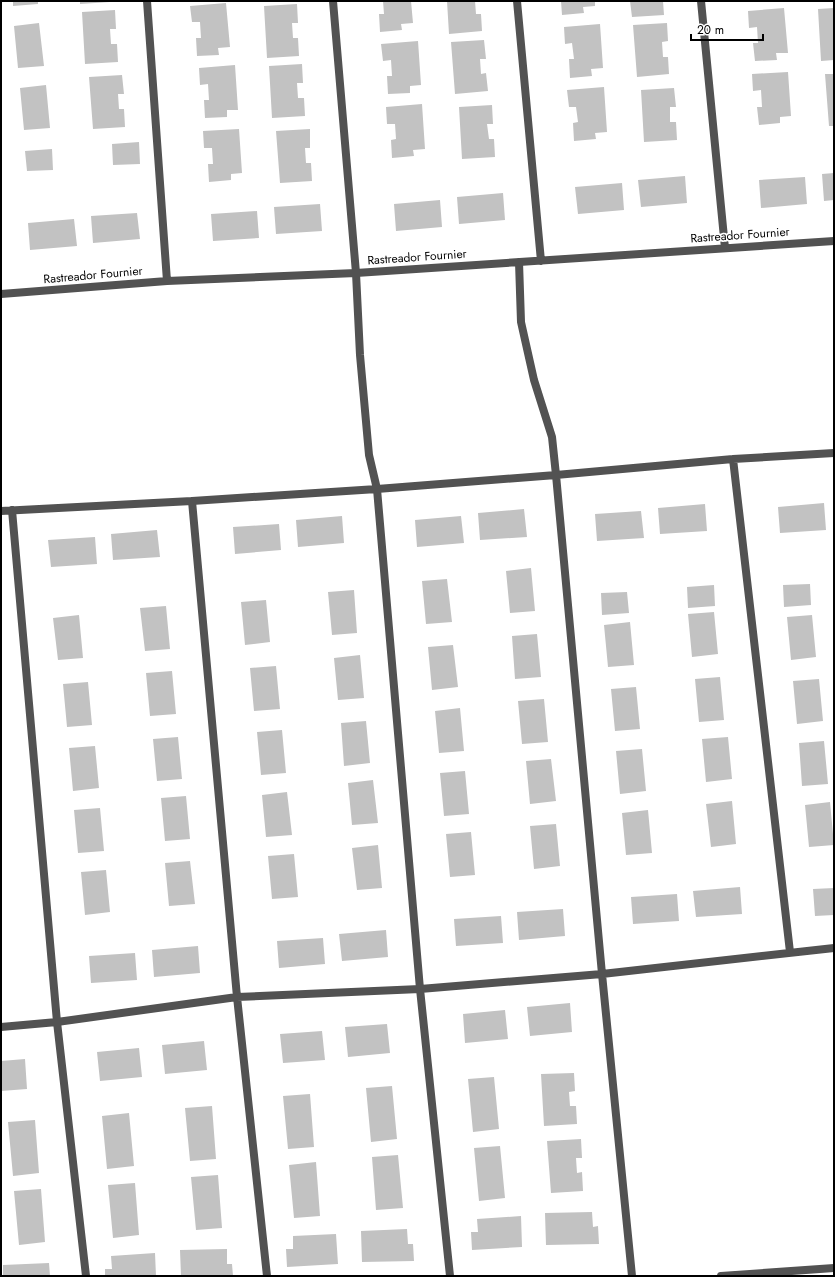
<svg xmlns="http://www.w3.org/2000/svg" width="835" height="1277" viewBox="0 0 835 1277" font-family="Jost,sans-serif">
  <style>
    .building { fill: #c2c2c2 }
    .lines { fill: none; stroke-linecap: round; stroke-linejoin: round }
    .street { stroke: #525252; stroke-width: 8 }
    .labels { text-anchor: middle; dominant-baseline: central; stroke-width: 3.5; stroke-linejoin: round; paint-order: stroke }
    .street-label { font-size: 12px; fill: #000; stroke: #fff }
  </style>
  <rect width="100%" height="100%" fill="#fff"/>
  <path class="building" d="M13,1H38V4L13,6Z
    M80,1H110V2L80,4Z
    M383,1H411L413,23L401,24L402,30L380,32L379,14H384Z
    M447,1H475L476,14H481L482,31L449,34Z
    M561,1H595V6L583,7L584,13L562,15Z
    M630,1H663L664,15L632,17Z
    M226,3L230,47L218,48L219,55L197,56L196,38H201L200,22H192L190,6Z
    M297,4L298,23H292L293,38H298L299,56L267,58L264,6Z
    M784,8L788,53H776L777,60L755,61L753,43H758L757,27L749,28L748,11Z
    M834,8V60L821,61L818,9Z
    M115,10L116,29H110L111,44H117L118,62L85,64L82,12Z
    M39,23L44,66L18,68L14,26Z
    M667,23L668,41L662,42L663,57H668L669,74L637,77L633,25Z
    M600,24L603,68L591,69L592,76L570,78L569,59H574L572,43L565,44L564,27Z
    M484,40L486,59H480L481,74L486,73L488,91L455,94L451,42Z
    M418,41L421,85L410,86V93L388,94L387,76H392L391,60L383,61L381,44Z
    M302,64L303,83H297L298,98H304L305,116L272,118L269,66Z
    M235,65L238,110H227V117L205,118L204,100H209L208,84L200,85L199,68Z
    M788,72L791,116L780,117V123L759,125L757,107H762L761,90L753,91L752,74Z
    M825,74H834V126H829Z
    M122,75L124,94H118L119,109H124L125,127L93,129L89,77Z
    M46,85L50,128L24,130L20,88Z
    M604,87L607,132L595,133L596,139L574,141L573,123L578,122L576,107H569L567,90Z
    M674,88L676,107H670V122H676L677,140L644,142L641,90Z
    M422,104L425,149L413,150L414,156L392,158L391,140L396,139L395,124H387L386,107Z
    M492,105L493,124H487L489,139H494L495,157L462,159L459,107Z
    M239,129L242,173L231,174V180L209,182L208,164H213L212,148H204L203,131Z
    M310,129V148H305L306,163H311L312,181L280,183L276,131Z
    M139,142L140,164L113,165L112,144Z
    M52,149L53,170L27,171L25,151Z
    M834,173V200L824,201L822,174Z
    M685,176L687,203L641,207L638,180Z
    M805,177L807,204L761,208L759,180Z
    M622,183L624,210L578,214L575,187Z
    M503,193L505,220L459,224L457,197Z
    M440,200L442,227L396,231L394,204Z
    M320,204L322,231L276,234L274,207Z
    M257,211L259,238L213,241L211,214Z
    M137,213L140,239L93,243L91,216Z
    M74,219L77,246L30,250L28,223Z
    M824,503L826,530L780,533L778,507Z
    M705,504L707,531L660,534L658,508Z
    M524,509L527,537L480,540L478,513Z
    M641,511L644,538L597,541L595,514Z
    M342,516L344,543L298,547L296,520Z
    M461,516L464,543L417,547L415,520Z
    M279,524L281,550L235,554L233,527Z
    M157,530L160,557L113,560L111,534Z
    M95,537L97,564L51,567L48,540Z
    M531,568L535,611L510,613L506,571Z
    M447,579L452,622L426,624L422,581Z
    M810,584L811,605L784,607L783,585Z
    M714,585L715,606L688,608L687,587Z
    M354,590L357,633L332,635L328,592Z
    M627,592L629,613L602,615L601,593Z
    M266,600L270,642L245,645L241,602Z
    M166,606L170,649L145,651L140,608Z
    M714,612L718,654L692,657L688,614Z
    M79,615L83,658L58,660L53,618Z
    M812,615L816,657L791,660L787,617Z
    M630,622L634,665L608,667L604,625Z
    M537,634L541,677L515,679L512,636Z
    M453,645L458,687L432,690L428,647Z
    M360,655L364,698L338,700L334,658Z
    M276,666L280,709L254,711L250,668Z
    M172,671L176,714L150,716L146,673Z
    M720,677L724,720L699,722L695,679Z
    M819,679L823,721L797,724L793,681Z
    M88,682L92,725L67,727L63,684Z
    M636,687L640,729L615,731L611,689Z
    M544,699L548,742L522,744L518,701Z
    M460,708L464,751L439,753L435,711Z
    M366,721L370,763L344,766L341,723Z
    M282,730L286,773L261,775L257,732Z
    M178,737L182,779L157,781L153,739Z
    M728,737L732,779L706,782L702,739Z
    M824,741L828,784L802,786L799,743Z
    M95,746L99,788L73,791L69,748Z
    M642,749L646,791L620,794L616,751Z
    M551,759L556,801L530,804L526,761Z
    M465,771L469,814L444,816L440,773Z
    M373,780L378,823L352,825L348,783Z
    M287,792L292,835L266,837L262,795Z
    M186,796L190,839L165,841L161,798Z
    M732,801L736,844L711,847L706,804Z
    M830,802L834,845L809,847L805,805Z
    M100,808L104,851L78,853L74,810Z
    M648,810L652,853L626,855L622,813Z
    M556,824L560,866L534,869L530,826Z
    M471,832L475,875L450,877L446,834Z
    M378,845L382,888L357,890L352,848Z
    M294,854L298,897L272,899L268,856Z
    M190,861L195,904L169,906L165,863Z
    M106,870L110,912L85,915L81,872Z
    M740,887L742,914L696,917L693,891Z
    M834,888V915L815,916L813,889Z
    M677,894L679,921L633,924L631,897Z
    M563,909L565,936L519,940L517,912Z
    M501,916L503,943L456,946L454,919Z
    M386,930L388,957L342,961L339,934Z
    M323,938L325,964L279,968L277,941Z
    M198,946L200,973L154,977L152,950Z
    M135,953L137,980L91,983L89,956Z
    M570,1003L572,1032L530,1036L527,1007Z
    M505,1010L508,1039L465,1043L463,1014Z
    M387,1024L390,1053L348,1057L345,1027Z
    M322,1031L325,1060L283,1063L280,1034Z
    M204,1041L207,1070L165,1074L162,1045Z
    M139,1048L142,1077L100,1081L97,1052Z
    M25,1059L27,1089L1,1091V1061Z
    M574,1073L575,1091L569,1092L570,1106H576L577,1124L544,1126L541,1074Z
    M494,1077L499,1129L473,1132L468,1079Z
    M392,1086L397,1139L371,1142L366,1088Z
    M310,1094L314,1147L288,1149L283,1096Z
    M212,1106L216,1159L190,1161L185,1108Z
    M129,1113L134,1166L107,1169L102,1116Z
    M35,1120L39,1173L13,1176L8,1122Z
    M581,1139L582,1158H576L577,1173L582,1172L583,1191L551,1193L547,1141Z
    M500,1146L505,1198L479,1201L474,1148Z
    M398,1155L403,1208L376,1210L372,1157Z
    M316,1162L320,1216L294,1218L289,1165Z
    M218,1175L222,1228L196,1230L191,1177Z
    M135,1183L139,1235L113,1238L108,1185Z
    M41,1189L45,1242L19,1245L14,1191Z
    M592,1212L593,1227L598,1226L599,1244L546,1245L545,1213Z
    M521,1216L522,1247L472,1250L471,1232H478L477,1219Z
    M407,1229L408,1244H413L414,1261L362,1262L361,1231Z
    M336,1234L338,1264L287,1267L286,1249H293V1236Z
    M227,1249V1264H232L233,1276H181L180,1250Z
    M155,1253L156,1276H105V1269H112L111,1256Z
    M49,1263L50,1276H3V1265Z"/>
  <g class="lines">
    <path class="street" d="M147,1L167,281
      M333,1L356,273L360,355L369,455L377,489L420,989L450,1276
      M517,1L541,261
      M701,1L725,248
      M519,262L521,322L534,380L552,437L556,475L602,974L632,1276
      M1,294L167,281L356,273L834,241
      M733,459L790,952
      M192,501L237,997L267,1276
      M12,510L57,1022L86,1276
      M1,511L192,501L377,489L556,475L733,459L834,453
      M1,1027L57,1022L237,997L420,989L602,974L834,948
      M721,1276L834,1268"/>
  </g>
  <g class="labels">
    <g class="street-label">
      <text transform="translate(740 235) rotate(-4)">Rastreador Fournier</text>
      <text transform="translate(417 257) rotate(-4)">Rastreador Fournier</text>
      <text transform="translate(93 275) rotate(-5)">Rastreador Fournier</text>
    </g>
  </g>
  <rect width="835" height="1277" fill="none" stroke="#000000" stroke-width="4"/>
  <path d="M691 34v6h72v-6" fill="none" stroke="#000000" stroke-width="2"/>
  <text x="697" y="34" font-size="12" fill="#000000" stroke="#ffffff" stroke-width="3" paint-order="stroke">20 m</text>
</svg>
